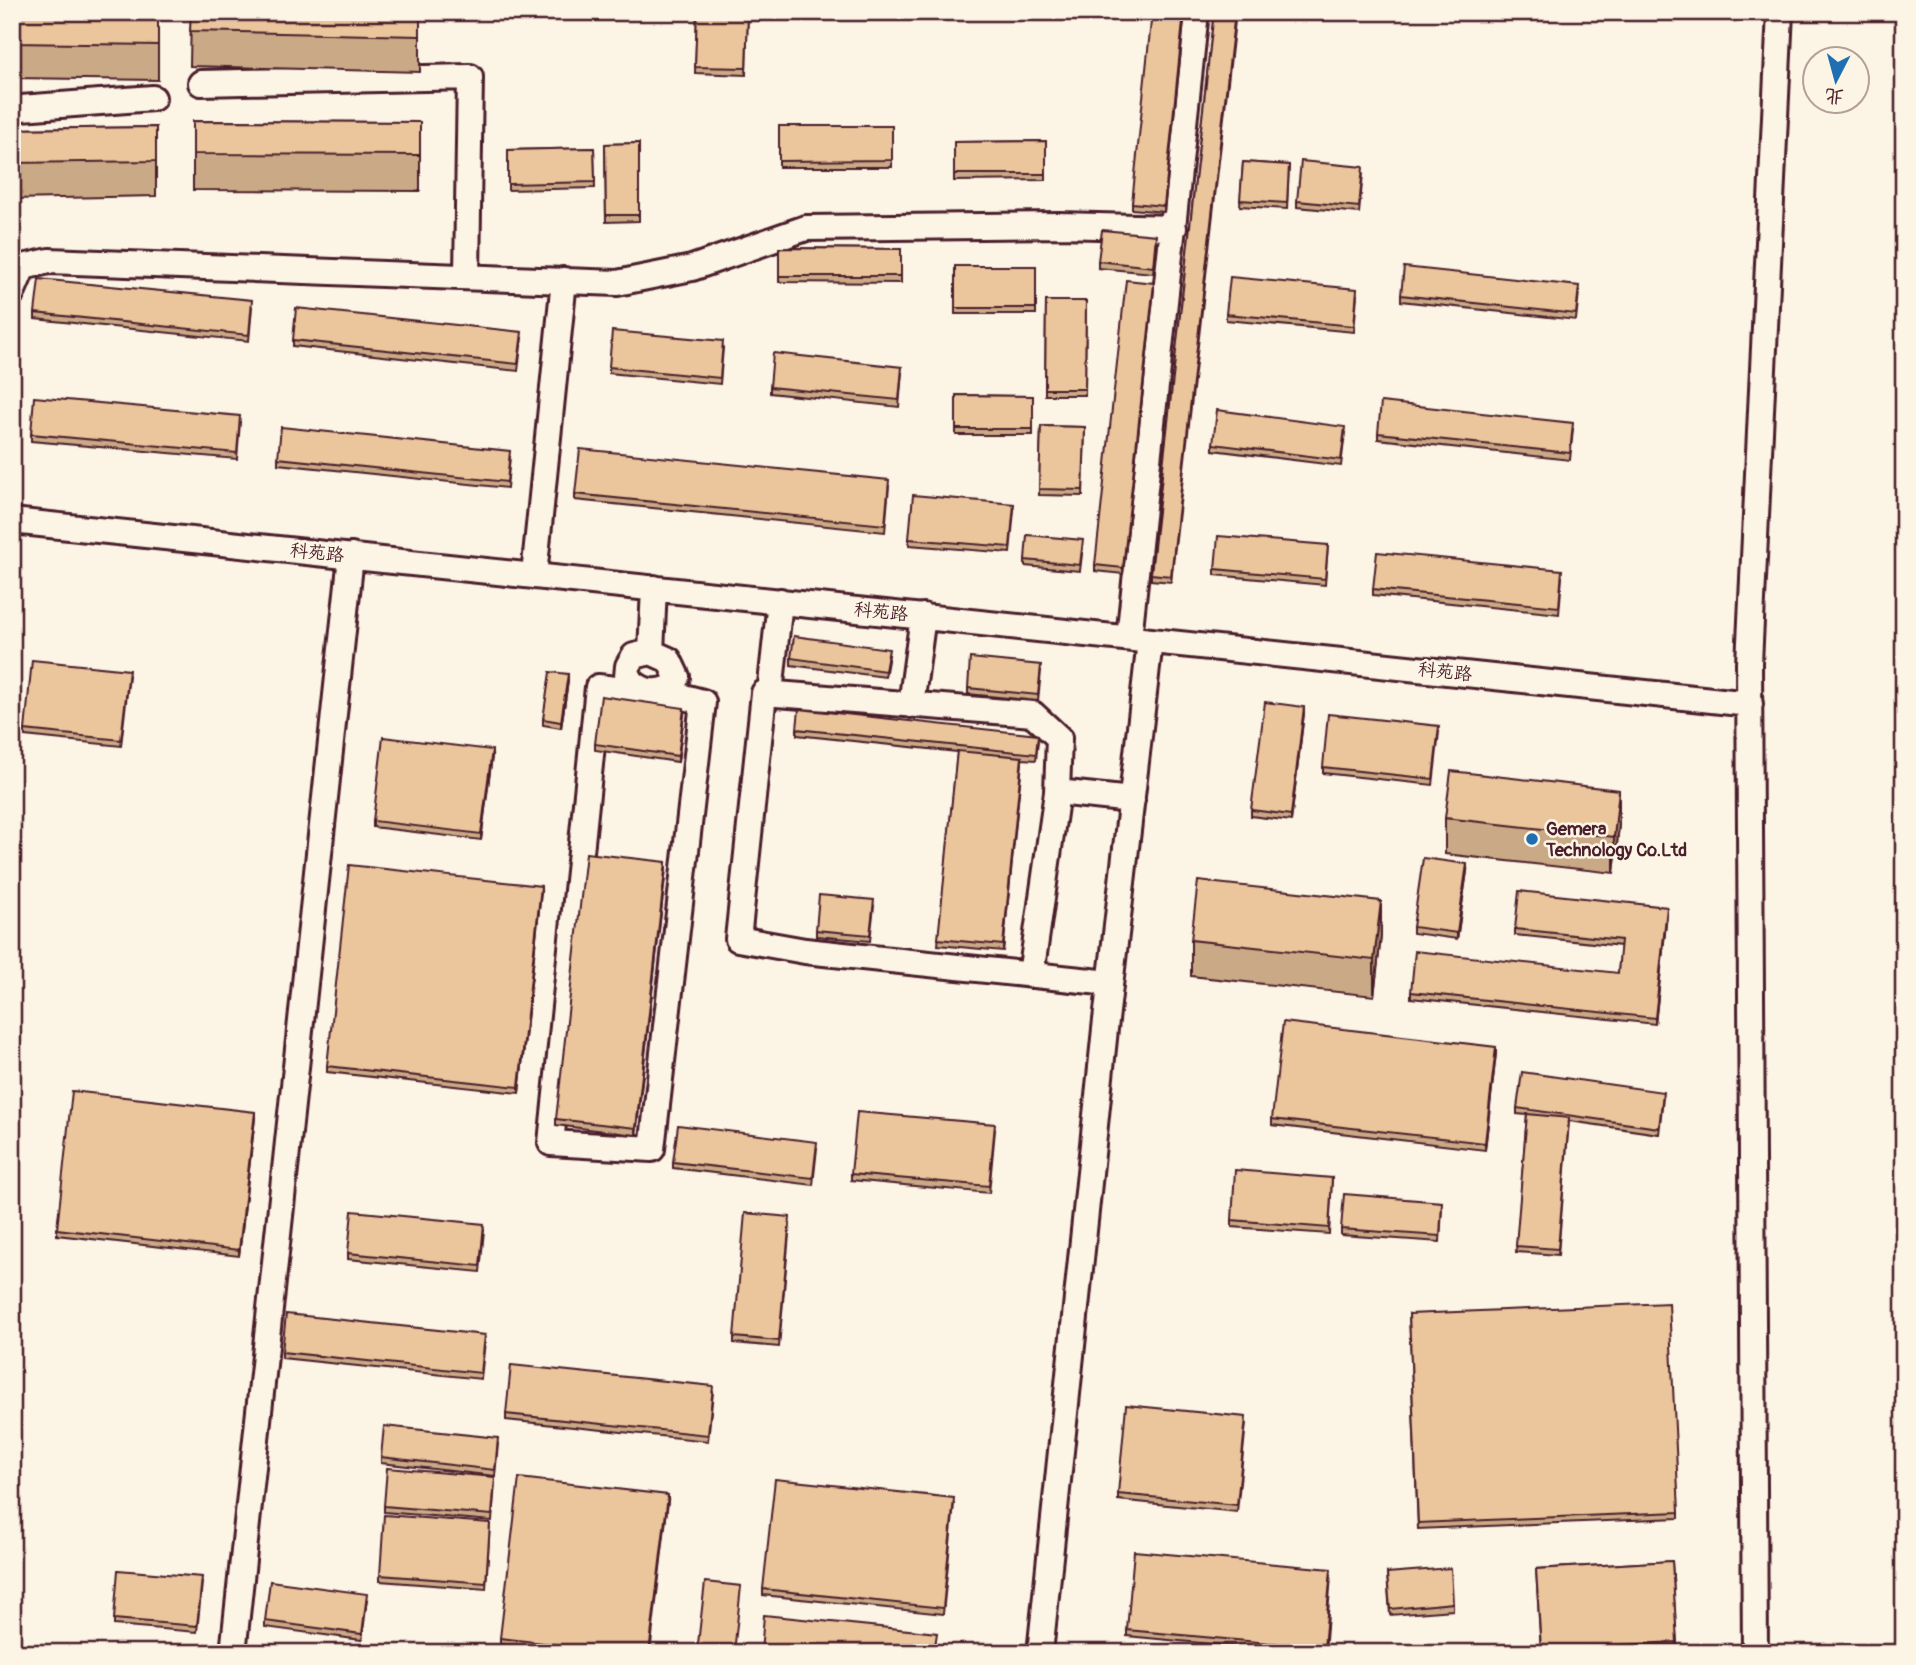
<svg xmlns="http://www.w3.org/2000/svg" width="1916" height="1665" viewBox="0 0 1916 1665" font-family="Pangolin,'LXGW WenKai TC',sans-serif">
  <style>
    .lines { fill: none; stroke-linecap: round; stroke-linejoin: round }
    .minor-casing { stroke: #4a1f2b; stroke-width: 30 }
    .minor { stroke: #fcf5e5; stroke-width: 24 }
    .wall { fill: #caaa86; stroke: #4a1f2b; stroke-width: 2 }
    .shaded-wall { fill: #a48b6d; stroke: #4a1f2b; stroke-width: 2 }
    .building { fill: #ebc69c; stroke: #4a1f2b; stroke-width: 2 }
    .poi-dot { fill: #1f6fb2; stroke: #fcf5e5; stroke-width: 2.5 }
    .labels { text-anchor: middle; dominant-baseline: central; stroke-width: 5; stroke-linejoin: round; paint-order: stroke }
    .street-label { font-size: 18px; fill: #4a1f2b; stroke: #fcf5e5 }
    .poi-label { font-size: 18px; font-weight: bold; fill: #4a1f2b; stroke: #fcf5e5; text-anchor: start }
  </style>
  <rect width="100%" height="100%" fill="#fcf5e5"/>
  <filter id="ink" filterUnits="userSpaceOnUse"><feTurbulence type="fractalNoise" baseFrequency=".0143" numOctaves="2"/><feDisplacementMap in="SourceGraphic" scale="14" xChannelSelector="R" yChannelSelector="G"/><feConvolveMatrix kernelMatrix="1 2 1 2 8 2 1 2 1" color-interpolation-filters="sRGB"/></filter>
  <g filter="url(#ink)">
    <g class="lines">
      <g class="minor-casing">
        <path id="minor" d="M201,83L470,77L467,275
          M12,113L21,108L153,98
          M12,293L23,267L49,261L617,283L692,268L806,228L1059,225L1174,228
          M12,521L1750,704
          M534,575L564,280
          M1129,638L1196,12
          M651,652L669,660L677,677L672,687C654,695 641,692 627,677L628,666L634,656Z
          M651,652L654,588
          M598,687L684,697L703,702L652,1149L551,1143Z
          M770,693L780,601
          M911,705L923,616
          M1031,975L1057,792
          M1110,983L805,951L738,939L764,693L1033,714L1059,738L1057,792L1132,800
          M233,1653L351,556
          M1040,1653L1105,1029L1150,641
          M1755,1653L1749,663L1780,12"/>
      </g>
      <use href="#minor" class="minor"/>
    </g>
    <path class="wall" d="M12,12H158V80L12,78Z
      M191,12H420V72L190,66Z
      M697,12H748L746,75L695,73Z
      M1185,12L1164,212L1132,209V203Z
      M1214,12L1171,582L1151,580V574Z
      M193,121L420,122V191L193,190Z
      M779,126H892V167H779Z
      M156,127V196L12,199V129Z
      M1046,141V180L954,181V142Z
      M639,143V221L606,222L605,144Z
      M594,148L595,188L508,190V150Z
      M1243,162L1289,165L1287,209L1240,206Z
      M1363,174L1359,213L1297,207V201Z
      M1156,242L1153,273L1098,268V261Z
      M779,248L901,249V283L779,282Z
      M955,266H1036V314H955Z
      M1154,289L1123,574L1095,571V565Z
      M1579,292L1576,320L1401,301V295Z
      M1357,295L1354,332L1226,320V314Z
      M1046,301H1086L1085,395H1045Z
      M252,307L249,341L35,319V313Z
      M522,338L518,371L293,346V340Z
      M723,348L720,384L609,373V367Z
      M902,373L899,407L770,393V387Z
      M956,395L1033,396V435H956Z
      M240,422L237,459L31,441V434Z
      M1041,426L1085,427L1083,496L1039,495Z
      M1573,429L1570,460L1378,439V433Z
      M1345,433L1341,466L1213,450V444Z
      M510,457L507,488L278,464V458Z
      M889,486L885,532L575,500V494Z
      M1014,510L1010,553L909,545V539Z
      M1328,545L1325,585L1215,575V569Z
      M1083,546L1080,571L1025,566V560Z
      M1562,577L1559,614L1373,595V589Z
      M889,655L885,677L791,665V658Z
      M1041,671L1038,701L968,694V688Z
      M129,676L121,746L25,736V730Z
      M568,681L561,728L543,725V719Z
      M1304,713L1291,821L1251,816V810Z
      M684,714L678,762L595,750V744Z
      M797,729L1038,741L1036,760L1022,759L1003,951L938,945L957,752L797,735Z
      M1439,732L1433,785L1323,773V767Z
      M492,756L481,840L373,827V821Z
      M1445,818L1619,825L1614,873L1445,854Z
      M666,868L636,1135L556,1125V1119Z
      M1467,871L1457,939L1413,933V927Z
      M541,892L519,1093L327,1072V1066Z
      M874,906L870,941L816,936V930Z
      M1667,914L1655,1024L1411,998V992L1618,973L1621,946L1515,935V929Z
      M1381,936L1374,996L1191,976V940Z
      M1496,1053L1485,1150L1272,1125V1119Z
      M1663,1098L1659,1134L1569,1121L1558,1255L1516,1252L1527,1115L1517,1114V1108Z
      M255,1118L239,1256L57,1235V1229Z
      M995,1130L989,1193L851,1180V1174Z
      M817,1148L813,1185L673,1168V1162Z
      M1332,1178L1329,1234L1232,1227V1220Z
      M1442,1208L1440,1242L1341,1235V1229Z
      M790,1223L779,1347L734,1343V1337Z
      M484,1230L480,1272L348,1259V1253Z
      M1409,1314L1679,1512V1518L1418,1529Z
      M485,1341L481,1379L282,1358V1352Z
      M713,1392L708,1441L506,1420V1414Z
      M1246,1423L1237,1512L1118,1500V1494Z
      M498,1444L495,1476L381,1463V1457Z
      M495,1483L492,1521L384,1512V1506Z
      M668,1501L650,1653H576L500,1644V1638Z
      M954,1504L943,1614L763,1595V1589Z
      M490,1523L486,1589L380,1581V1575Z
      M1672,1561L1677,1648L1590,1653H1541L1536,1569Z
      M1387,1573L1453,1603V1610L1390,1615Z
      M1331,1575L1325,1653H1306L1127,1636V1630Z
      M202,1583L197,1632L114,1625V1619Z
      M367,1600L362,1640L265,1627V1621Z"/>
    <path class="shaded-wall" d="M1184,12H1185L1164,212V206Z
      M1235,12H1236L1171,582V576Z
      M1154,283V289L1123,574V568Z
      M568,674V681L561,728V722Z
      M1304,707V713L1291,821V815Z
      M684,708V714L678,762V756Z
      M492,750V756L481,840V834Z
      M1022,757V763L1003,951V945Z
      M1619,790V825L1614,873V837Z
      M666,862V868L636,1135V1128Z
      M1467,864V871L1457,939V933Z
      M541,886V892L519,1093V1087Z
      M1381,901V936L1374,996V960Z
      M1667,907V914L1655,1024V1018Z
      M1496,1047V1053L1485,1150V1143Z
      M255,1112V1118L239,1256V1250Z
      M668,1495V1501L649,1653Z"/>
    <path class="building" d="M12,12H158V45L12,43Z
      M191,12H420V36L190,31Z
      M697,12H748L746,68L695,67Z
      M1152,12H1184L1164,206L1132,203Z
      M1214,12H1235L1171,576L1151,574Z
      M193,121L420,122V155L193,154Z
      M779,126H892V160L779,161Z
      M156,127V161L12,163V129Z
      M1046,141V174H954V142Z
      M639,143V215H606L605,144Z
      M594,148L595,182L508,184V150Z
      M1301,161L1363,167L1359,207L1297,201Z
      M1243,162L1289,165L1287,203L1240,200Z
      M1102,230L1156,235L1153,267L1098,261Z
      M779,248L901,249V276H779Z
      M955,266H1036V308H955Z
      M1404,267L1579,286L1576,314L1401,295Z
      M1230,277L1357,289L1354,326L1226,314Z
      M39,279L252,300L249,335L35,313Z
      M1126,280L1154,283L1123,568L1095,565Z
      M1046,301H1086L1085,389H1045Z
      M296,308L522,332L518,364L293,340Z
      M612,331L723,341L720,378L609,367Z
      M773,353L902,367L899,400L770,387Z
      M956,395L1033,396V429H956Z
      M34,397L240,416L237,453L31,434Z
      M1381,402L1573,423L1570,453L1378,433Z
      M1217,410L1345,427L1341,460L1213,444Z
      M1041,426L1085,427L1083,490L1039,489Z
      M281,427L510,451L507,482L278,458Z
      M580,449L889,480L885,525L575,494Z
      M913,495L1014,504L1010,547L909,539Z
      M1027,535L1083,540L1080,565L1025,560Z
      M1218,536L1328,545L1325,579L1215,569Z
      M1377,552L1562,570L1559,607L1373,589Z
      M794,636L889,649L885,671L791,658Z
      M970,658L1041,665L1038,695L968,688Z
      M32,660L129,670L121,740L25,730Z
      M550,672L568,674L561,722L543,719Z
      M601,696L684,708L678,756L595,744Z
      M1265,702L1304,707L1291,815L1251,810Z
      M799,709L1038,735L1036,754L797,729Z
      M1328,714L1439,726L1433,779L1323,767Z
      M383,737L492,750L481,834L373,821Z
      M957,751L1022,757L1003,945L938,939Z
      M1451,771L1619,790L1614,837L1445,818Z
      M586,853L666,862L636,1128L556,1119Z
      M1423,858L1467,864L1457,933L1413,927Z
      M349,865L541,886L519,1087L327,1066Z
      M1198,881L1381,901L1374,960L1191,940Z
      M1519,891L1667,907L1655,1018L1411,992L1415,951L1618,973L1621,940L1515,929Z
      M819,895L874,900L870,935L816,930Z
      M1283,1022L1496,1047L1485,1143L1272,1119Z
      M1522,1072L1663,1092L1659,1128L1517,1108Z
      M72,1091L255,1112L239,1250L57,1229Z
      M857,1112L995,1124L989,1186L851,1174Z
      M1527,1114L1569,1118L1558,1249L1516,1246Z
      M678,1125L817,1142L813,1178L673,1162Z
      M1235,1170L1332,1178L1329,1228L1232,1220Z
      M1344,1194L1442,1202L1440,1236L1341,1229Z
      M352,1211L484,1224L480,1266L348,1253Z
      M745,1213L790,1217L779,1341L734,1337Z
      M1669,1303L1679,1512L1418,1523L1409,1314Z
      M286,1314L485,1335L481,1373L282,1352Z
      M511,1365L713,1386L708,1435L506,1414Z
      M1126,1405L1246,1417L1237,1505L1118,1494Z
      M384,1426L498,1438L495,1470L381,1457Z
      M387,1468L495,1477L492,1515L384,1506Z
      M519,1478L668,1495L649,1653H628L500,1638Z
      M775,1479L954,1498L943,1608L763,1589Z
      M384,1515L490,1523L486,1583L380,1575Z
      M1134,1551L1331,1569L1324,1648L1127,1630Z
      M1672,1561L1677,1642L1541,1649L1536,1569Z
      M1451,1568L1453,1603L1390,1609L1387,1573Z
      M118,1570L202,1577L197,1626L114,1619Z
      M270,1581L367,1594L362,1634L265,1621Z
      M705,1582L741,1586L734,1653H697Z
      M764,1615L937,1633L934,1653H761Z"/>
  </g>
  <circle class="poi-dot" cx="1532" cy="839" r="7"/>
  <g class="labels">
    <g class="street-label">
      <text transform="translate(317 553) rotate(6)">科苑路</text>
      <text transform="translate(881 612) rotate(6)">科苑路</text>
      <text transform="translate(1445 672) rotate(6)">科苑路</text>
    </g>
    <g class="poi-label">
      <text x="1546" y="829">Gemera<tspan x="1546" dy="21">Technology Co.Ltd</tspan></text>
    </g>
  </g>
  <rect width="1916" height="1665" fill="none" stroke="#fcf5e5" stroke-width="42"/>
  <rect x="21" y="21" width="1874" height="1623" fill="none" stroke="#4a1f2b" stroke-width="2.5" filter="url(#ink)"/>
  <g transform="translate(1836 80) rotate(186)"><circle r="33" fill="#fcf5e5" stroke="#b59f9b" stroke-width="2"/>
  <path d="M0-5L12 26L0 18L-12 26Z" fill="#1f6fb2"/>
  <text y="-10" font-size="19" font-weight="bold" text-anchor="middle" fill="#4a1f2b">北</text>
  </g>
</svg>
